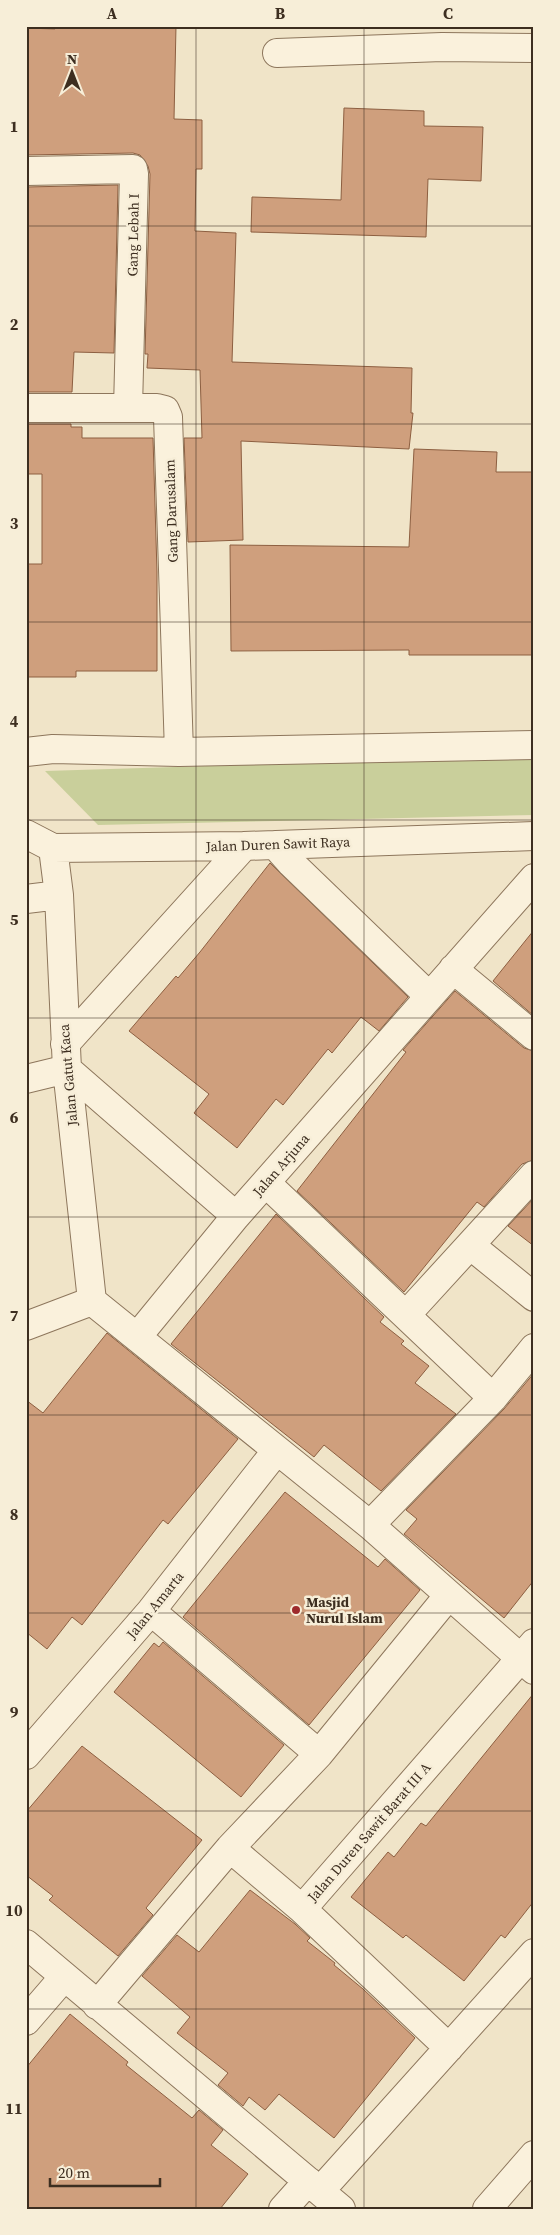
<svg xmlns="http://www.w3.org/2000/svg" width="560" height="2235" viewBox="0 0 560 2235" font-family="'Source Serif 4',serif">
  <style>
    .green { fill: #c9cf9b }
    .building { fill: #cf9f7d; stroke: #8d5f41 }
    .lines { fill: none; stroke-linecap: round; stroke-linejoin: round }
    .minor-casing { stroke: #8d765c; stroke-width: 30 }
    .minor { stroke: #faf1dc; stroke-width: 28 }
    .grid { fill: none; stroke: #3d2e20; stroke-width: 1; stroke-opacity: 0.55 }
    .poi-dot { fill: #9e2a2b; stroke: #f7eed8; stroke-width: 2 }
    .labels { text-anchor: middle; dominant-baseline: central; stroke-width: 5; stroke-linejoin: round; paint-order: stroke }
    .street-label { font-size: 14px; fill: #3d2e20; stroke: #f7eed8 }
    .poi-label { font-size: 14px; font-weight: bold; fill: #3d2e20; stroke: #f7eed8; text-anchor: start }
    .neatline { fill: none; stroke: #3d2e20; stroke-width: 2 }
    .grid-label { font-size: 16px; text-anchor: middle; font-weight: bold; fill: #3d2e20 }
  </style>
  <rect width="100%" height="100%" fill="#f0e4c8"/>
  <path class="green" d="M534,756V815L98,825L45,771Z"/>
  <path class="building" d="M55,26H176L174,119L202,120V169H196L195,231L236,233L232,362L412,368L411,413H413L409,449L241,441L243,540L188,542L184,438H202L200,370L147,368L148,354H145L150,174L148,166L140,155L133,153L26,155V28L55,29Z
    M344,108L424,111V126L483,127L481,181L428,179L426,237L251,232L252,197L341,200Z
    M118,185L114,353L74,352L72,392H26L28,228H26V187Z
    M26,424H71V427H82V438H153L157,572V671H76V677H26V564H42V474H26Z
    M414,449L497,452L496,472H534V655H409V650L231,651L230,545L409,547Z
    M270,863L408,997L379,1031L361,1017L332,1053L328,1049L283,1105L276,1099L237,1148L194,1113L209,1094L129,1031L176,976L178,978L200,952Z
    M534,930V1016L493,981Z
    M455,991L524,1048L534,1051V1160L522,1164L484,1207L477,1202L404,1292L297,1191L406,1052L403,1050Z
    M534,1198V1246L508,1226Z
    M276,1214L384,1317L380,1322L404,1341L401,1344L429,1366L415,1383L456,1414L381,1491L324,1445L314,1457L171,1344Z
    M107,1333L238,1439L168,1524L163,1520L82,1625L72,1617L47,1649L26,1632V1400L43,1413Z
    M534,1373V1580L504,1618L404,1534L417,1519L406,1510L504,1409Z
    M285,1492L378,1567L385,1559L420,1590L309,1725L183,1617Z
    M163,1642L284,1745L241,1797L114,1692L154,1643L159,1647Z
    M534,1693V1901L505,1938L501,1935L464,1981L406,1935L403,1938L351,1897L388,1852L394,1857L421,1823L426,1826Z
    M82,1746L202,1840L146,1908L153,1915L118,1956L49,1900L53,1896L26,1875V1812Z
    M250,1890L295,1924L310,1938L307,1941L335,1963L334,1965L363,1989L415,2038L334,2138L279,2094L265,2110L249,2097L243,2106L218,2085L228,2073L177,2033L190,2017L142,1976L177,1935L199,1952Z
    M70,2014L128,2062L126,2065L192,2118L199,2110L223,2130L211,2145L248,2174L220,2209H26V2068Z"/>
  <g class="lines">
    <g class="minor-casing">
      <path id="minor" d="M277,53L442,47L534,48
        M26,171L133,169L134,174L128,408
        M26,408H157L165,410L168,417L179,752
        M26,752L53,749L179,752L534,745
        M26,834L53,848L244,846L534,836
        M275,845L291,863L429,996
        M53,848L59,895L67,1069L92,1301
        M26,899L59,895
        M453,969L534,1036
        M65,1044L244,846
        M26,1079L67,1069L236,1216
        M266,1183L493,1398
        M470,1245L534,1297
        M92,1301L370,1525L534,1670
        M406,1315L534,1175
        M26,1326L92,1301
        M137,1337L236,1216L534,878
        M370,1525L493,1398L534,1348
        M151,1611L319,1754
        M26,1755L151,1611L277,1450
        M230,1848L302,1909L449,2048
        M302,1909L534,1643
        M26,1944L341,2209
        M97,2005L230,1848L319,1754L449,1595
        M26,2021L64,1977
        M320,2191L534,1953
        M283,2209L308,2181
        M487,2209L534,2155"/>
    </g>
    <use href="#minor" class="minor"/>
  </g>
  <path class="grid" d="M196,26V2209M364,26V2209M26,226H534M26,424H534M26,622H534M26,820H534M26,1018H534M26,1217H534M26,1415H534M26,1613H534M26,1811H534M26,2009H534"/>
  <circle class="poi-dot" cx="296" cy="1610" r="5"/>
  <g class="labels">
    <g class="street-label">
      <text transform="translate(133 235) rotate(-89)">Gang Lebah I</text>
      <text transform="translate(171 511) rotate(-92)">Gang Darusalam</text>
      <text transform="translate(278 844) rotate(-2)">Jalan Duren Sawit Raya</text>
      <text transform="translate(68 1075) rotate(-95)">Jalan Gatut Kaca</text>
      <text transform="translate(281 1165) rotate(-49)">Jalan Arjuna</text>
      <text transform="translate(155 1605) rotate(-51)">Jalan Amarta</text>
      <text transform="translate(369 1832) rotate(-49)">Jalan Duren Sawit Barat III A</text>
    </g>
    <g class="poi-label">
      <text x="306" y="1602">Masjid<tspan x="306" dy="16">Nurul Islam</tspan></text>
    </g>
  </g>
  <rect width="560" height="2235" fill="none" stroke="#f7eed8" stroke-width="55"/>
  <g transform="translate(72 72)" stroke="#f7eed8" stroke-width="4" paint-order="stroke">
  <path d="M0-4L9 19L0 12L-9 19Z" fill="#3d2e20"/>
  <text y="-8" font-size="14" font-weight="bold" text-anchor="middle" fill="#3d2e20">N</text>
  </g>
  <path d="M50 2178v8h110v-8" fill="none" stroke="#3d2e20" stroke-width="2.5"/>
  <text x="58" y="2178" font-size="15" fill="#3d2e20" stroke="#f7eed8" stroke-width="4" paint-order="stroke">20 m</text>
  <rect x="28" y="28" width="504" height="2180" class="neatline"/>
  <g class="grid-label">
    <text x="112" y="19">A</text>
    <text x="280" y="19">B</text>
    <text x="448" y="19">C</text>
    <text x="14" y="132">1</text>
    <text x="14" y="330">2</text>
    <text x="14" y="529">3</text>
    <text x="14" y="727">4</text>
    <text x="14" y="925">5</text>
    <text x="14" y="1123">6</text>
    <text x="14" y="1321">7</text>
    <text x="14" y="1520">8</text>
    <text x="14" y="1718">9</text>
    <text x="14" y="1916">10</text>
    <text x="14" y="2114">11</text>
  </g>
</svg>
